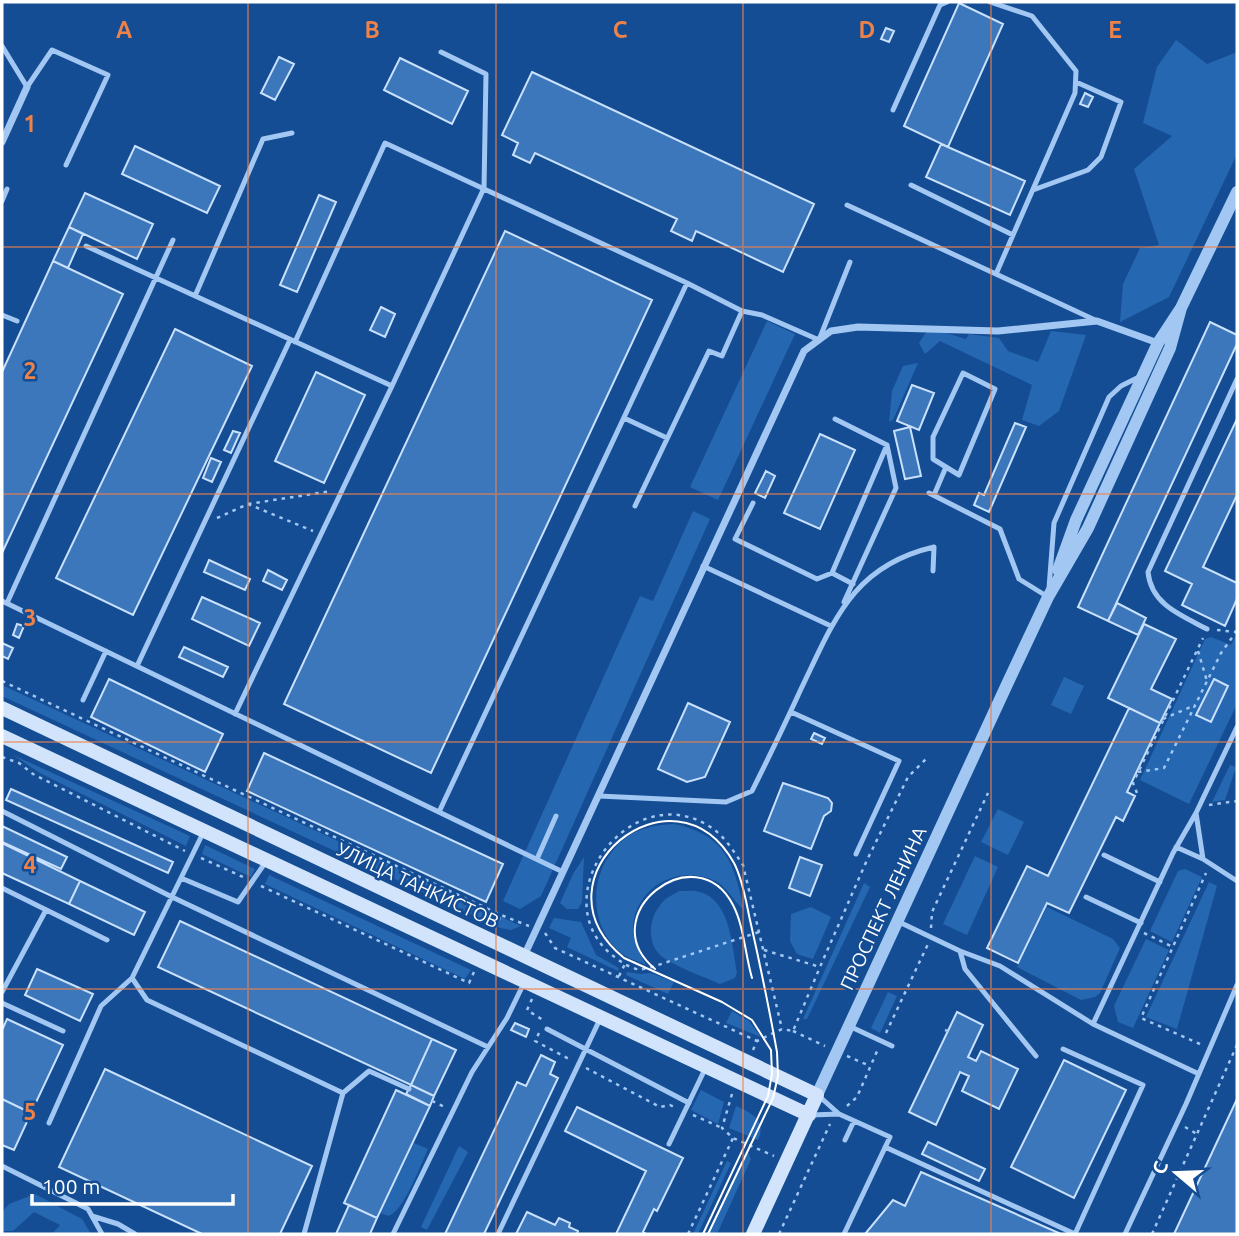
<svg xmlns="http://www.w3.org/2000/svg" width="1239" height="1236" viewBox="0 0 1239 1236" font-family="Ubuntu,sans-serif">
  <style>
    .green { fill: #2667b2 }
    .building { fill: #3d77bb; stroke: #c9e1fc; stroke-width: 2 }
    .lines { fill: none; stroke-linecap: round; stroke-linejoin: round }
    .path { stroke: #a2c7f2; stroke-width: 2.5; stroke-dasharray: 3.5 5; stroke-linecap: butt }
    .service { stroke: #a2c7f2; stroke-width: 5 }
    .minor { stroke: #a2c7f2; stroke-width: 7 }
    .tertiary { stroke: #a2c7f2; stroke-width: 12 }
    .secondary { stroke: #d1e4fc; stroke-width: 14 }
    .tram { stroke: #fff; stroke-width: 2 }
    .grid { fill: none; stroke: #ee8249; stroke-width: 2; stroke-opacity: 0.55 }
    .labels { text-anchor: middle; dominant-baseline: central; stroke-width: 5; stroke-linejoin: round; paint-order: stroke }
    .street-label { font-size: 19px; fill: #fff; stroke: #144d93 }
    .grid-label { font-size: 23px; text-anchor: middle; font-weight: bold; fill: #ee8249; stroke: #144d93; stroke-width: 5; stroke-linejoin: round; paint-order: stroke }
  </style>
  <rect width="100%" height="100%" fill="#144d93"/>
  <path class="green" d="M1176,40L1207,64L1237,52V154L1169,297L1120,322L1123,284L1140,248L1159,245L1134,169L1172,136L1143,123L1157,67Z
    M767,321L795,334L718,500L690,487Z
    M927,331H939L966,339L969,334L999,338L1008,351L1038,362L1051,331L1086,335L1059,411L1039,426L1022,420L1032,385L940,341L925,354L919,343Z
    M918,363L893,420L889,422L892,391L903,366Z
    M693,511L710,519L541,896L520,909L503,901L640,596L653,601Z
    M1237,633V704L1189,804L1140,780L1205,639L1211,637L1231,645Z
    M1064,677L1084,686L1071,714L1051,705Z
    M2,685L521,926L511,930L500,928L2,696Z
    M13,755L190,836L186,846L40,773Z
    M1230,765L1236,767L1225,800L1212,802Z
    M998,809L1024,822L1008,855L981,842Z
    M674,824C726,835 734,863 744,910C733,901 726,885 713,880C677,864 634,888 633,929C633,942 640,953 646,965C638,961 628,959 621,953C586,924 589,869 623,840C637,828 656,825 674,824Z
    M205,845L255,869L251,877L202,854Z
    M975,856L998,867L967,935L943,924Z
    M584,857L582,902L578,909H567L560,903L573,874Z
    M1185,869L1202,877L1172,942L1150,931L1178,871Z
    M269,875L471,970L465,979L265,884Z
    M1209,882L1217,886L1177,1029L1146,1017Z
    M864,883L870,887L807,1019H803Z
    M679,891C686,891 694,890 700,892C731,901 732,947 737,973L735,978L720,984C702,976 681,969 664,958C646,946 648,919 661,904C665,898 673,895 679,891Z
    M811,907L831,917L813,959L797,954L790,941L791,914Z
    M1047,907L1113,939L1120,948L1100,993L1095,997L1081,1000L1017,967Z
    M554,918L581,922L596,955L619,968L618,971L567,947L571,938L549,928Z
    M1146,939L1169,950L1133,1028L1118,1022L1114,1006Z
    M627,972L641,974L651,973L674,982L668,994L626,975Z
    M888,992L897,996L880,1033L871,1028Z
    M732,1011L749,1021L761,1037L726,1023Z
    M701,1090L724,1102L718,1124L691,1110Z
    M736,1106C752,1113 767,1121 758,1140L729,1128Z
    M414,1143L428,1149C420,1166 405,1209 389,1216L380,1213Z
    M459,1146L468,1152L427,1230L421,1227Z
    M747,1150L751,1159L717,1234H707Z
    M727,1161L731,1163L698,1234H693Z
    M35,1194L82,1219L91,1234H52L60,1225L34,1212L13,1231H2V1212L9,1204Z"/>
  <path class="building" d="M959,3L1003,24L948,147L904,126Z
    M886,28L894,31L889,42L881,39Z
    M279,57L294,64L275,100L261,93Z
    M400,58L468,91L452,124L384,90Z
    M532,72L814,204L783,272L696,231L692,241L671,231L677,219L535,153L530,163L513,155L518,143L502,135Z
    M1085,93L1093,97L1088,107L1080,104Z
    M941,144L1025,181L1010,215L926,177Z
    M135,146L220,186L207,213L122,174Z
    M85,193L153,224L137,259L69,227Z
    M319,195L336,202L297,292L280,285Z
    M69,227L83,234L68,268L53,261Z
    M505,231L652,300L431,773L284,704Z
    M53,261L123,294L2,553V372Z
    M381,307L395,314L385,337L370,330Z
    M1210,322L1237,335V344L1108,621L1078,607Z
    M175,329L252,366L133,615L56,578Z
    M316,372L365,395L324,483L275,461Z
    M912,385L934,393L919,430L897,421Z
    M1237,419V495L1203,567L1237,583V599L1225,626L1182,605L1192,584L1165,571Z
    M1015,423L1026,427L989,512L974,505L979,493L984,495Z
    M910,427L921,476L905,479L894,431Z
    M233,431L240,433L231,453L224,450Z
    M820,434L855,450L820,529L784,513Z
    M211,458L221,462L212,482L203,478Z
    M766,471L775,476L765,498L755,493Z
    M209,560L250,579L245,590L204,572Z
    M268,570L287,580L282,590L263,581Z
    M202,597L260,623L249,646L192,619Z
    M1117,603L1146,618L1138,635L1108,621Z
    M17,624L24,626L19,638L13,635Z
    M1144,624L1176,639L1151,689L1172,699L1160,723L1108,698Z
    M2,643L13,648L8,659L2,656Z
    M184,647L228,667L223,677L179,657Z
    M109,679L223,734L205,772L91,717Z
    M1214,679L1228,686L1211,722L1196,715Z
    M688,703L730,722L705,777L687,782L658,769Z
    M1129,708L1160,723L1127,792L1135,796L1123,821L1116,817L1069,913L1047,903L1018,963L987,948L1027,866L1048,876Z
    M814,733L825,738L822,744L811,739Z
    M264,753L503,864L486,902L247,791Z
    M783,783L828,798L832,803L831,811L824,816L811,849L764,831Z
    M11,789L173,862L168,873L6,800Z
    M2,826L67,857L61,869L2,842Z
    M2,843L80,881L69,904L2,873Z
    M800,857L822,865L810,896L789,888Z
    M80,881L145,912L134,935L69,904Z
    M180,921L432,1039L411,1085L158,967Z
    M37,969L93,994L80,1021L25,995Z
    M957,1012L983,1025L968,1057L976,1061L981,1051L1018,1069L999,1109L962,1091L969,1076L960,1072L936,1125L909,1112Z
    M7,1019L63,1045L31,1113L2,1099V1030Z
    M515,1023L529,1029L526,1037L511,1030Z
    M432,1039L456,1050L434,1096L411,1085Z
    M541,1055L555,1062L550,1074L558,1078L484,1234H445L517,1082L526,1086Z
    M1064,1060L1126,1090L1074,1198L1011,1167Z
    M105,1069L312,1166L280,1234H202L59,1167Z
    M411,1085L434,1096L430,1106L406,1094Z
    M396,1090L430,1106L377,1218L344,1203Z
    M2,1099L31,1113L14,1150L2,1145Z
    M1237,1099V1234H1174Z
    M577,1107L683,1158L657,1211L654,1209L643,1232L646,1234H616L646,1171L565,1131Z
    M928,1142L985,1169L979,1181L922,1154Z
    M921,1172L1061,1234H865L893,1200L905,1206Z
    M349,1205L377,1218L370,1234H336Z
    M527,1212L555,1225L559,1218L570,1223L569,1227L578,1231L577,1234H516Z"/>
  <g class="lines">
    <path class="path" d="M248,504L313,531
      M217,518L248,504L332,491
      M1217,630L1236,632L1237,628
      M1198,651L1207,681
      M2,681L501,915L529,926
      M1163,719L1195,705
      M2,757L19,763L33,774L185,851
      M1138,772L1164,768L1221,653L1236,632
      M1137,793L1133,783L1203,638
      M1209,805L1237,801
      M201,858L243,877
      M261,886L469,983L474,972
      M495,928L501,915
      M931,928L932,912L988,793
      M545,933L555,948L757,1041
      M1144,933L1173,947
      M764,950L820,967L867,860L908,777L926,759
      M626,965L639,970L652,967L759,932
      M619,976L625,964C531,910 628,771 712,828C725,837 734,852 743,865L782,1029
      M532,999L527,1010L543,1020
      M945,1030L948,1031
      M793,1031L825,1046
      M539,1033L535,1041L571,1060
      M886,1033L928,944
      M1200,1044L1141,1018L1206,873
      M753,1050L757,1041L782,1029L793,1031L820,967
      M847,1056L870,1066
      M586,1068L660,1107L670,1105L674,1107
      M732,1094L722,1128L733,1138L774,1156
      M432,1101L447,1108
      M847,1106L857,1097L878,1049
      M693,1115L722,1128
      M1185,1127L1197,1134
      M688,1234L733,1138
      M779,1234L830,1124
      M1152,1234L1237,1045"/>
    <path class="service" d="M990,2L1032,16L1076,71L1075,93L996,274
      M2,46L27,87L52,50L108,75L66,165
      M893,110L940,5L947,2
      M911,185L1013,235
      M1033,190L1088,170L1101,157L1121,102L1076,82
      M2,201L7,189
      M847,205L1095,320
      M86,246L392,386
      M195,296L263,139L292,133
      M2,315L17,321
      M295,342L385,143L687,283L742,311L762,315L819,340L850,262
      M624,418L667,438
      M929,493L1000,529L1019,579L1048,597
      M934,495L946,467L959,475L995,389L963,373L933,437V459L946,467
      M753,503L735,539L817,579L832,573L853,584
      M635,506L709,351L722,356L742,311
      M703,566L831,626
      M832,573L887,445L835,419
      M1049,588L1054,523L1109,397L1121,386L1139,377
      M2,601L563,872
      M844,602L896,488L887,445
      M7,603L173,240
      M1207,629C1180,615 1151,604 1148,572L1237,379
      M137,666L290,340
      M83,700L106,651
      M791,712L899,761L856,854
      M235,714L392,386L484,188L486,74L441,52
      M599,796L726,802L752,791C769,757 785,724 801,689C834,621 852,566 934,547L933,571
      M2,811L172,897L488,1047
      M439,812L687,283
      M1196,813L1203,859L1237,881
      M204,831L181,878L238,902L265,863
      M1176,847L1203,859
      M1104,855L1160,882
      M537,859L556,816
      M2,888L107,940
      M1086,897L1141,923
      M897,921L960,951L1000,966L1093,1024L1173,853L1196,813L1237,727
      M960,951L965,969L1036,1056
      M132,978L147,1000L343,1093L304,1234
      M2,992L46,910
      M2,1003L63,1031
      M1093,1024L1199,1074
      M849,1026L892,1046
      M547,1029L689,1103
      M1063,1049L1143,1085L1075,1234
      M343,1093L369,1071L409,1089
      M820,1097L839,1114L890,1137L844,1234
      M811,1115L839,1114
      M49,1123L101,1006L132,978L181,878
      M845,1140L854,1121
      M669,1144L706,1067
      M885,1147L1075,1234
      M2,1166L88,1209L102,1234
      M92,1216L118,1224L135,1234
      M393,1234L472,1072L507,1018L524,983
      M498,1234L601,1017
      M1125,1234L1186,1104L1237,985"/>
    <path class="minor" d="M2,142L27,87
      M524,956L804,351L831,331L858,327L998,331L1097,321L1158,343"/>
    <path class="tertiary" d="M1058,570L1076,520L1158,343L1181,308L1237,192
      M817,1095L1009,680L1048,597L1088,528L1170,348L1181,308"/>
    <path class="secondary" d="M2,708L817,1095L753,1234
      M2,736L809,1115"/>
    <path class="tram" d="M655,969C591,916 696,833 733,905C744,926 745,954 752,978
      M703,1234L768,1096L772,1074L771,1050L752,1020L722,1002L624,958C526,878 674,756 734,863C743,880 746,902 750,920C760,964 769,1008 777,1052L778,1076L773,1098L708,1234"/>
  </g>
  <path class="grid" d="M248,2V1234M496,2V1234M743,2V1234M991,2V1234M2,247H1237M2,494H1237M2,742H1237M2,989H1237"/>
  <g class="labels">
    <g class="street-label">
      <text transform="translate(418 885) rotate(25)">УЛИЦА ТАНКИСТОВ</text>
      <text transform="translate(883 908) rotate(-65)">ПРОСПЕКТ ЛЕНИНА</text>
    </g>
  </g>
  <g class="grid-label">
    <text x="124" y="38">A</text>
    <text x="372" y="38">B</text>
    <text x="620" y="38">C</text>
    <text x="867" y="38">D</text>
    <text x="1115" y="38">E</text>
    <text x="30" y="132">1</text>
    <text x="30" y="379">2</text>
    <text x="30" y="626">3</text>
    <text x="30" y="873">4</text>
    <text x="30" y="1120">5</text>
  </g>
  <rect width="1239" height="1236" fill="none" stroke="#ffffff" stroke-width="7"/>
  <g transform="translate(1176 1173) rotate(289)" stroke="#144d93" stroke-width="5" paint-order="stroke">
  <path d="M0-5L12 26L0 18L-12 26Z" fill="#ffffff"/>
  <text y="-10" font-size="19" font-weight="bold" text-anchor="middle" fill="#ffffff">С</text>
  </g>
  <path d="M32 1194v10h201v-10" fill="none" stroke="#ffffff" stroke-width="3.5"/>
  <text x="42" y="1194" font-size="21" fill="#ffffff" stroke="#144d93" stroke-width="5" paint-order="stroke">100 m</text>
</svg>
